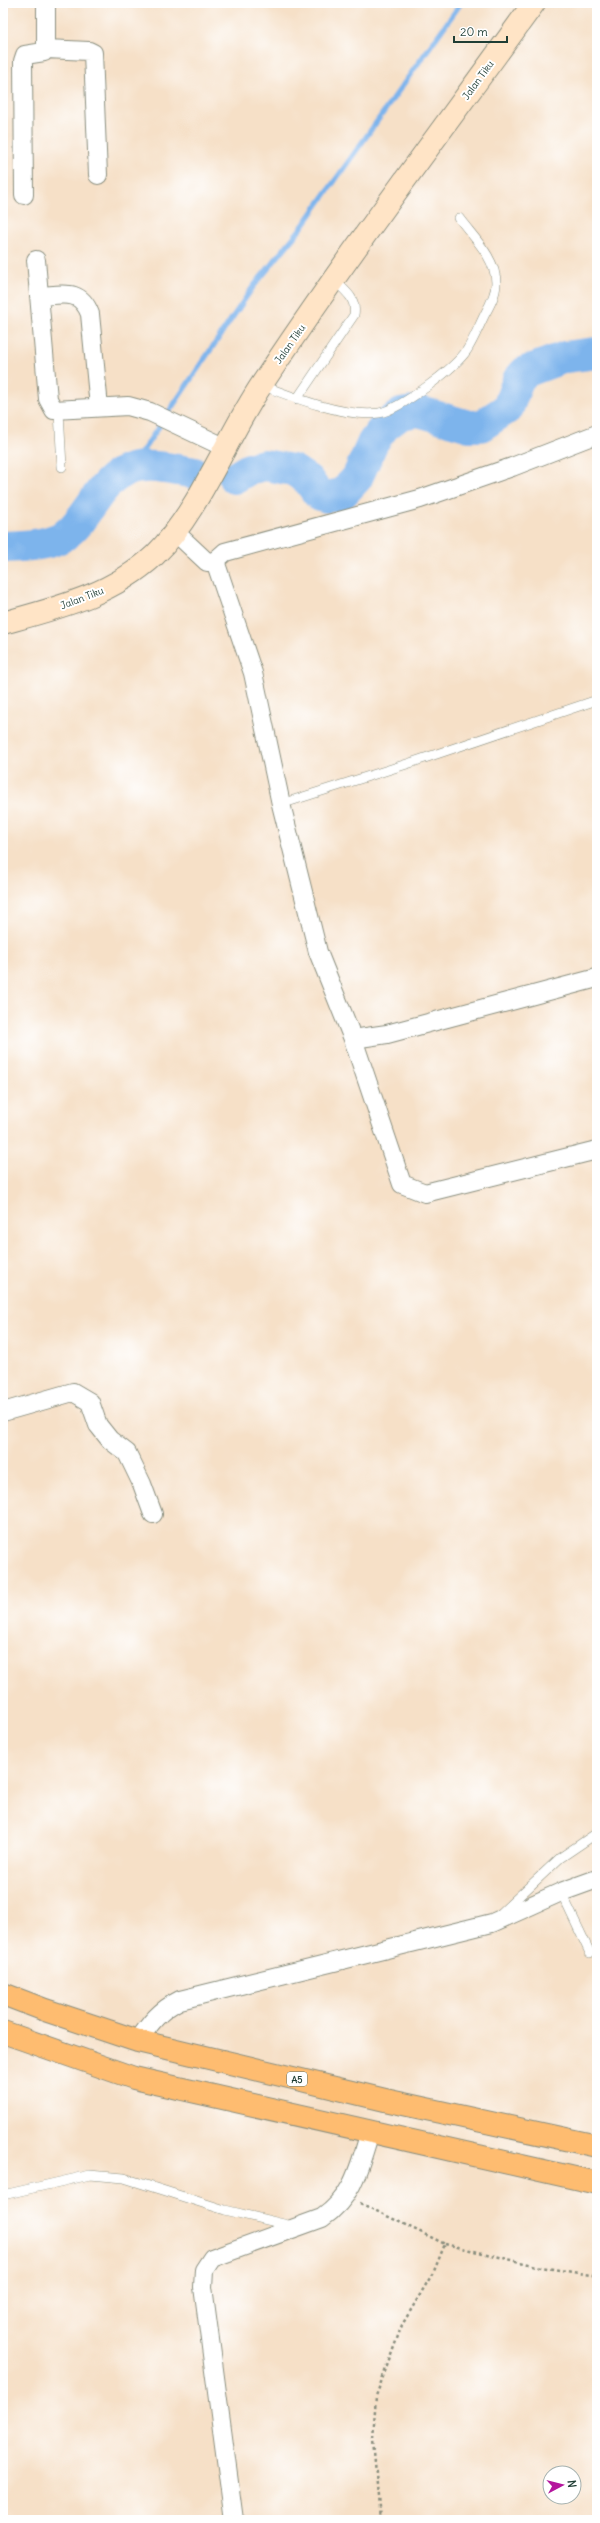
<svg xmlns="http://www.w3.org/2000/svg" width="600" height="2523" viewBox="0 0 600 2523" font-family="Delius,sans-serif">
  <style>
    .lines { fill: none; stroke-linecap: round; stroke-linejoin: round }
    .stream { stroke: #7db4ec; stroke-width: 5.5 }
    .river { stroke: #7db4ec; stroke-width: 32 }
    .service-casing { stroke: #8a8e7e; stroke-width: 10 }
    .minor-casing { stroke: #8a8e7e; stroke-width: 20 }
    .secondary-casing { stroke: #8a8e7e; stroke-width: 24 }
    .trunk-casing { stroke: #8a8e7e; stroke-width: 24 }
    .path { stroke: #8a8e7e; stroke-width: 2.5; stroke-dasharray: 3 3; stroke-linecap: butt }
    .service { stroke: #fff; stroke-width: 9 }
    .minor { stroke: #fff; stroke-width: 18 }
    .secondary { stroke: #ffe4c6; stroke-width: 22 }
    .trunk { stroke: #febc70; stroke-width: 22 }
    .labels { text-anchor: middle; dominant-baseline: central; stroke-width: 4; stroke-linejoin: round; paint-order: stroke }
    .shield { fill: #fff; stroke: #627771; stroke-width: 1 }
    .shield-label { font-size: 9px; font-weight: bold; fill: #1f3d34 }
    .street-label { font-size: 10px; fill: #1f3d34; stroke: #fff }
  </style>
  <rect width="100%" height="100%" fill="#fff"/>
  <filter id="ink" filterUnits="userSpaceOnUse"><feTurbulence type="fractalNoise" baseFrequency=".025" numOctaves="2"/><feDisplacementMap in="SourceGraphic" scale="8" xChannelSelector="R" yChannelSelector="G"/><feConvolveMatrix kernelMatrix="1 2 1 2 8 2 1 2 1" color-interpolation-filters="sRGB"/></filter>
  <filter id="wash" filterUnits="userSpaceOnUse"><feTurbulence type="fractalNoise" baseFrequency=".012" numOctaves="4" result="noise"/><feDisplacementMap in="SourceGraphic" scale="16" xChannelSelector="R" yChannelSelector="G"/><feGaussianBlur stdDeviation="0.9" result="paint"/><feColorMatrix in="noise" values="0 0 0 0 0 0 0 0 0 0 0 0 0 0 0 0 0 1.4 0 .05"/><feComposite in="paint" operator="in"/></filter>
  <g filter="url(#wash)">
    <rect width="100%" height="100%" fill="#f6e0c7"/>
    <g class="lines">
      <path class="stream" d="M131,468L253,287L302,227L461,3"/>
      <path class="river" d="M234,478L249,469L264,465L293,470L308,480L318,494L327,497L342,494L357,478L373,442L385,426L401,414L418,411L469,426H481L508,408L518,380L525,372L565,357L597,353
        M3,547C23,546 48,546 65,535C90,517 99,478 131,469C150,463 175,470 195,473"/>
    </g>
  </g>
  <g filter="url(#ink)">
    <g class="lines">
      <g class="service-casing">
        <path id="service" d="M261,385C292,397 346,418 379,413C401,409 455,368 467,350C474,339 479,326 485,314C490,305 496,294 496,283C496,258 473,237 459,218
          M297,399L354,315C357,298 345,291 334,280
          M59,412L62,467
          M281,804L410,763L597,700
          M561,1892L590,1953
          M500,1914L560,1858L597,1833
          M3,2195L90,2175L124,2178L225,2210L292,2226"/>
      </g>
      <g class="minor-casing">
        <path id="minor" d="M46,49L89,51L93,53L98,175
          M24,195L23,61L25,55L44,52L46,49V3
          M36,260L48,399L54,410L128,406L150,412L224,447
          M39,296C63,295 80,288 90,314L99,407
          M175,532L207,562L215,561L225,552L420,499L512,467L597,434
          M215,561L253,673L281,804L318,952L353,1039L402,1184L425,1193L597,1150
          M353,1039L387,1034L597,978
          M3,1412L73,1392L90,1402L98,1425L110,1440L127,1453L142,1484L153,1514
          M138,2041C150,2023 160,2010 180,2000L492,1923L561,1892L597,1879
          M234,2520L203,2287L204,2270L212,2258L322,2218C354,2196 359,2167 370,2132"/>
      </g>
      <g class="secondary-casing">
        <path id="secondary" d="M3,623C57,608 112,595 155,555C199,512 227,436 262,384C348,254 443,129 534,3"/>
      </g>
      <g class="trunk-casing">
        <path id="trunk" d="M3,1994L45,2010L138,2041L385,2100L597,2146
          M3,2032L134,2078L597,2183"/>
      </g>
      <path class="path" d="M360,2203L445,2244L434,2271L402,2325L376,2396L373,2438L380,2520
        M445,2244L541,2267L597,2276"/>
      <use href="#service" class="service"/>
      <use href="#minor" class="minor"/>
      <use href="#secondary" class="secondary"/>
      <use href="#trunk" class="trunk"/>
    </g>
  </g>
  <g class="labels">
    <rect class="shield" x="287" y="2072" width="20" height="14" rx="3"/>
    <g class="shield-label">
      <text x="297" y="2079">A5</text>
    </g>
    <g class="street-label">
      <text transform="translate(478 80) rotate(-54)">Jalan Tiku</text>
      <text transform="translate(290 344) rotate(-55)">Jalan Tiku</text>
      <text transform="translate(82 598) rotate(-21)">Jalan Tiku</text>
    </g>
  </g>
  <rect width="600" height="2523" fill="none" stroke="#fff" stroke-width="16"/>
  <g transform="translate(562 2485) rotate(83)"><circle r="19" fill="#ffffff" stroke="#a5b1ae"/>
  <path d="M0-3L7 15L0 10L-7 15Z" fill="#b5179e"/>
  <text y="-6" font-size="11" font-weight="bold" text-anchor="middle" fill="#1f3d34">N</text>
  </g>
  <path d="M454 36v6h53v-6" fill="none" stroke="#1f3d34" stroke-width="2"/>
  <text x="460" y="36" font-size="12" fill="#1f3d34" stroke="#ffffff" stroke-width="3" paint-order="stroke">20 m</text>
</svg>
